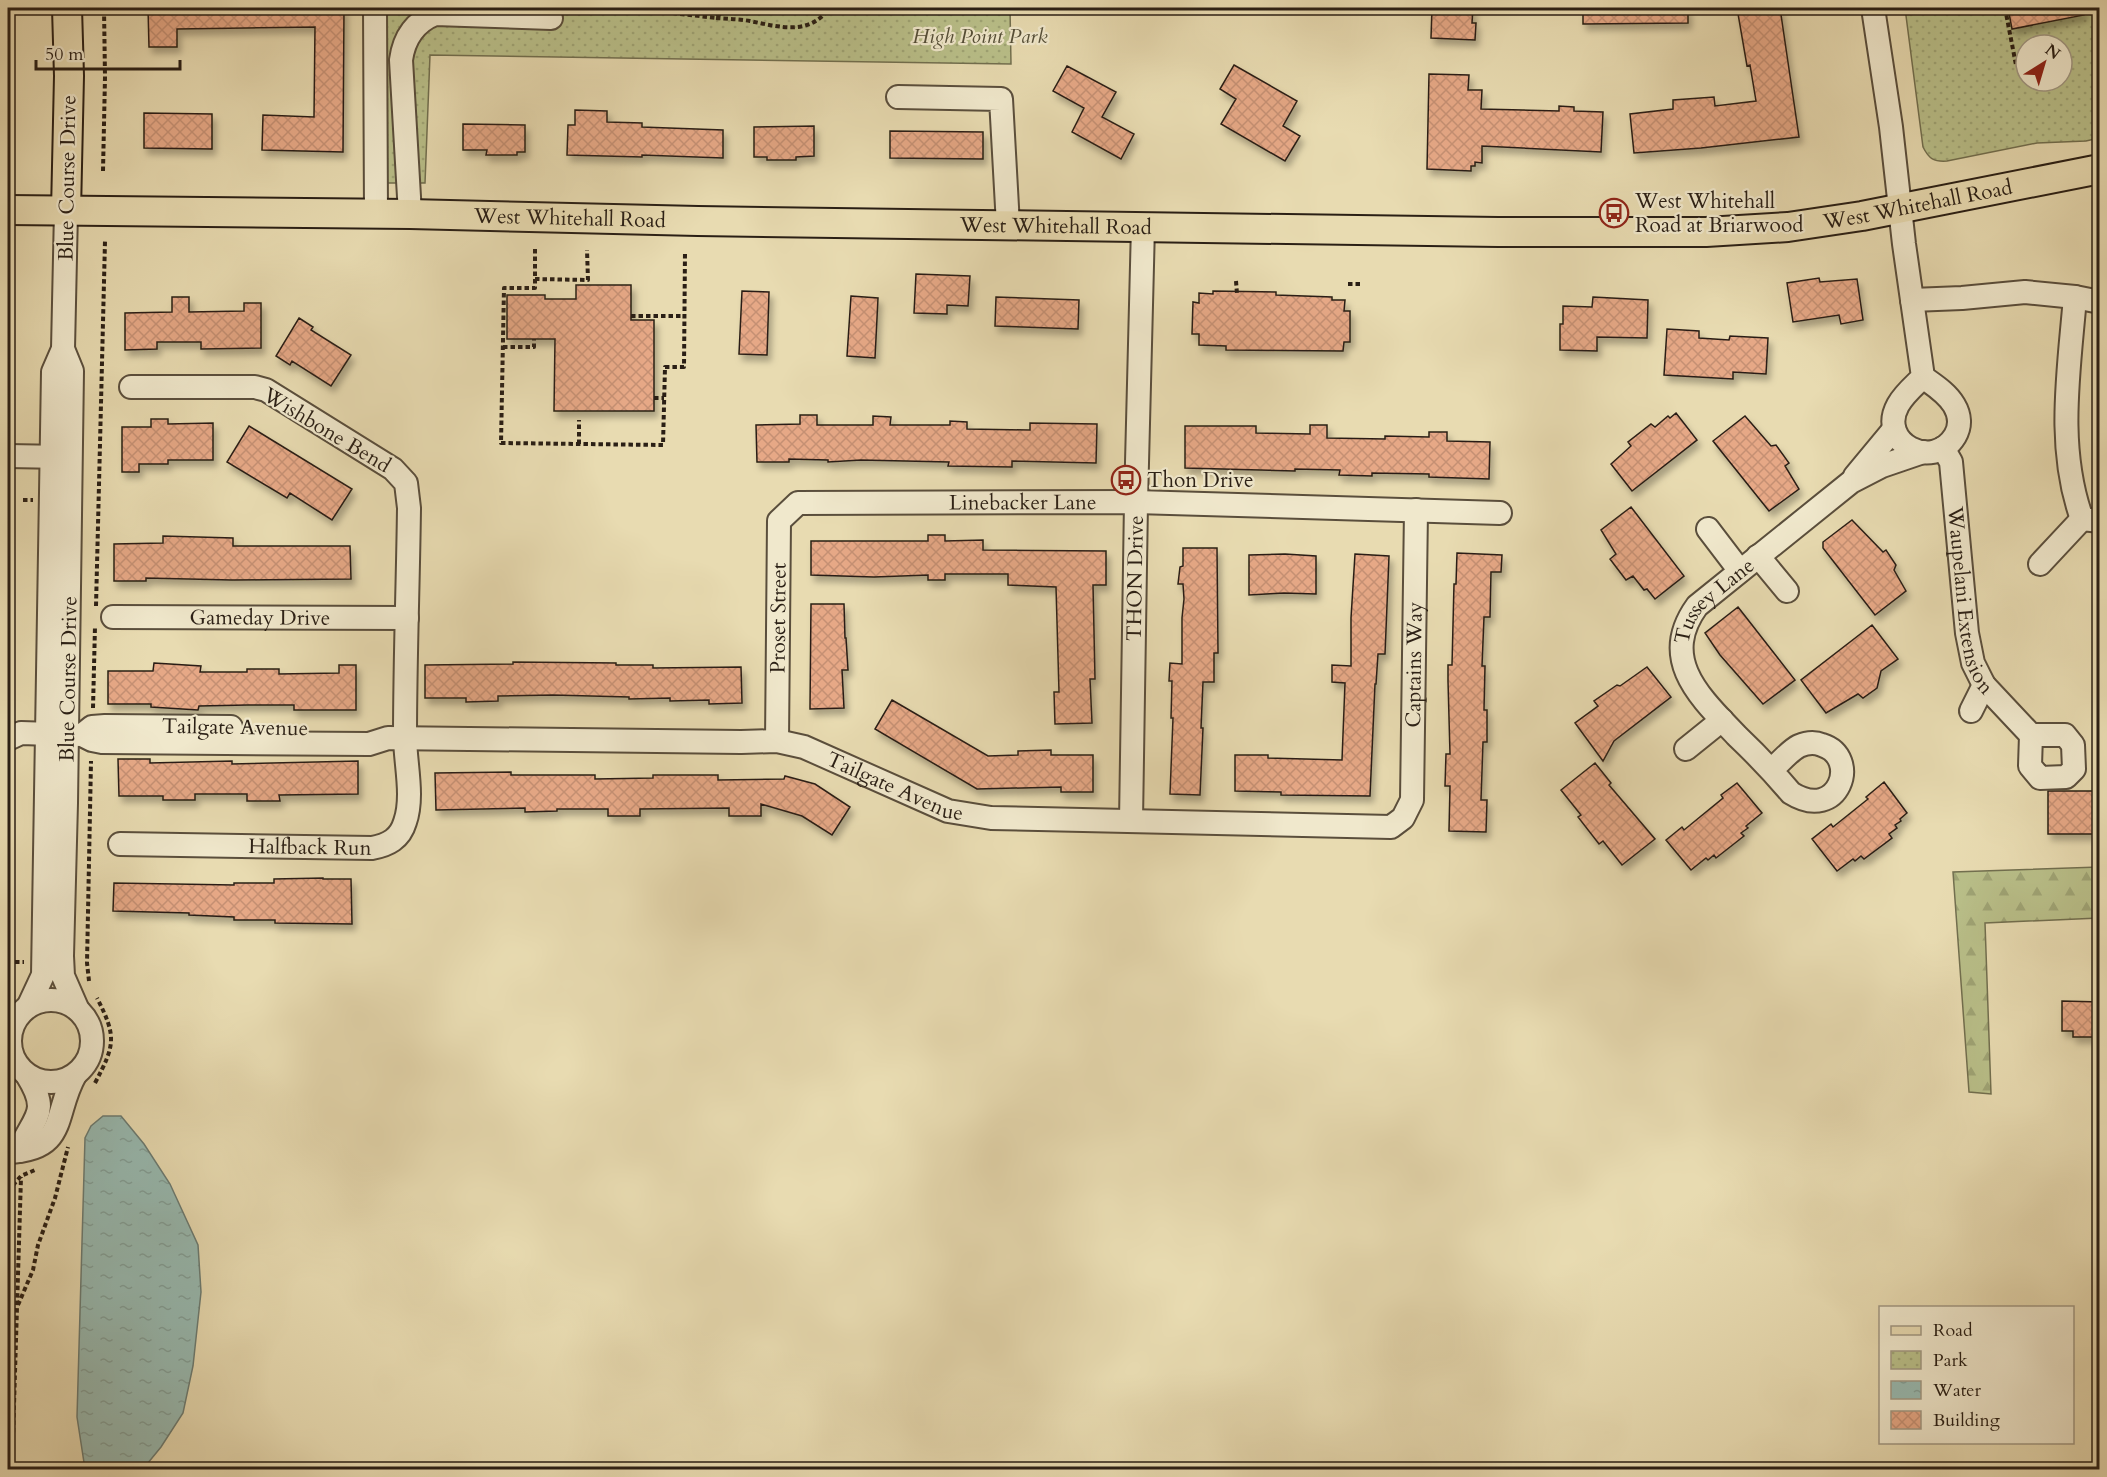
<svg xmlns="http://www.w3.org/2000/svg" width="2107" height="1477" viewBox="0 0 2107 1477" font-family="Cardo,serif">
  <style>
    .forest { fill: url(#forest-firs); stroke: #726f4f; stroke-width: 1.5 }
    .park { fill: url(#park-dots); stroke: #726f4f; stroke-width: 1.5; fill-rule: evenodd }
    .water { fill: url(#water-ripples); stroke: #6c7c73; stroke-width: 1.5 }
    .building { fill: url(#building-cross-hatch); stroke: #2a1f15; stroke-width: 1.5; filter: url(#shadow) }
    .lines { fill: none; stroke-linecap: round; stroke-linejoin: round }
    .minor-casing { stroke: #5a4e3c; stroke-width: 26 }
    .major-casing { stroke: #2a1f15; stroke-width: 32 }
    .path { stroke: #2a1f15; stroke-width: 4; stroke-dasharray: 4.5 3; stroke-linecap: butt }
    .minor { stroke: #f0e8cc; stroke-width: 22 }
    .major { stroke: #e8dbb1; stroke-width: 28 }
    .labels { text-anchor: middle; stroke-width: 4.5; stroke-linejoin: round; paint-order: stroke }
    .park-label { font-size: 21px; font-style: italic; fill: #554f38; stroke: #f0e8cc }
    .street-label { font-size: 21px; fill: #2a1f15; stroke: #f0e8cc }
    .poi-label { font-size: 21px; fill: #2a1f15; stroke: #f0e8cc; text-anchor: start }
  </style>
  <defs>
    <pattern id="forest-firs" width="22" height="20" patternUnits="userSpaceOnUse" patternTransform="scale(1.5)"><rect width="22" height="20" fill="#b9bf89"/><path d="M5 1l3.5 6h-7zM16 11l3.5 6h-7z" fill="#9fa475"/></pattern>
    <pattern id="park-dots" width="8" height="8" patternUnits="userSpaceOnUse" patternTransform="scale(1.5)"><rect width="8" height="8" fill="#b9bf89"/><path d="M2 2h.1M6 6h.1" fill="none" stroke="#9fa475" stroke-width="1.8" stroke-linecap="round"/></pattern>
    <pattern id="water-ripples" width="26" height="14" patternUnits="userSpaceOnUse" patternTransform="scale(1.5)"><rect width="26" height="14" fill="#98bab1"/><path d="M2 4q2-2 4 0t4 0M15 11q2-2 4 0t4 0" fill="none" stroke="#839f97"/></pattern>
    <pattern id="building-cross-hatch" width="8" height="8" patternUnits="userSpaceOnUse" patternTransform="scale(1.5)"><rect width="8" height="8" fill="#e6a886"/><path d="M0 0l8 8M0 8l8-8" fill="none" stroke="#c59073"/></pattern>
    <filter id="shadow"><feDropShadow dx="3.5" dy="6" stdDeviation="3" flood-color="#0004"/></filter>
  </defs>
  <rect width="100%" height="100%" fill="#e8dbb1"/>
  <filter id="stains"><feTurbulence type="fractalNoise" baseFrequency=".00333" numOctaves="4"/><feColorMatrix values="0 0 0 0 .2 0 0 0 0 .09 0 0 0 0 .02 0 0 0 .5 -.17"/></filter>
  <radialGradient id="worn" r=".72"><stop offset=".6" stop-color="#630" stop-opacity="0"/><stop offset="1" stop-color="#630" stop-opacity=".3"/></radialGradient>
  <path class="forest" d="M2099,867V918L1985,923L1991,1094L1969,1092L1953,872Z"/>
  <path class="park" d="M387,8H1010L1011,64L430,55L425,183H387Z
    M1905,8H2099V138L2086,141L2037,143L1947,161C1934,162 1929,159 1923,147ZM2026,45H2062V81H2026Z"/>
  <path class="water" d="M103,1116H121L144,1144L170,1184L198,1245L201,1292L193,1366L183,1413L161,1447L143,1469H85L77,1417L85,1138L91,1126Z"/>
  <path class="building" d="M148,8H344L343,152L262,150L263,115L314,117L315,27L177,29V47H149Z
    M1432,8H1473L1472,23H1476L1475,40L1431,38Z
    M1583,8H1688V23L1583,24Z
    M1737,8H1780L1799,137L1701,148L1634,153L1630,114L1673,109V100L1714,97L1715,106L1756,101L1750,65L1747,66Z
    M2008,8H2084V15L2012,29Z
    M1234,65L1297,101L1283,126L1300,136L1285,161L1221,124L1236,99L1220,89Z
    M1067,66L1116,92L1102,117L1134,134L1121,159L1072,132L1084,108L1053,91Z
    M1429,74L1469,75L1468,90H1482L1481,109L1559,111V106L1574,107V111L1603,112L1601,152L1482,146V163L1475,162V166H1471V171L1427,169Z
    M575,110L607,111V122L642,123V127L723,130V158L642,155V157L567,155L568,125H575Z
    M144,113L212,114V149L144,148Z
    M463,124L525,125V152H517V155H486L487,150H463Z
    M814,126V156L796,157V160H767V157H754V127Z
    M890,131L983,132V159L890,158Z
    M916,274L970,276L968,306L947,305V314L914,313Z
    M1819,278L1820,282L1857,279L1863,320L1841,324L1839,315L1793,322L1787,283Z
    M576,285H631V320H654V411H554L555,339H507V295H545V299H576Z
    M742,291L769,292L767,355L739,354Z
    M1213,291L1276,292V295L1332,297V300H1345L1344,311H1350V342H1344L1343,351L1226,350V346L1199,345V334H1192L1193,302L1199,303V293L1213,294Z
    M851,296L878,298L875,358L847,356Z
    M172,297H189V312L244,311V303H261V348L201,349V342H157V349L125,350V313L172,312Z
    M996,297L1079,300L1078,329L995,326Z
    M1593,297L1648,300L1647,338L1597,337V351L1560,350V324H1563V306L1592,307Z
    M299,318L313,327L311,330L351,355L331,386L292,361L290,365L276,356Z
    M1667,329L1699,331V338L1729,340L1730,336L1768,338L1766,374L1733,372V379L1664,375Z
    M1676,413L1697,440L1632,491L1611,464L1631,446L1628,442L1651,424L1655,427L1668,416L1670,418Z
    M800,415H817V425H873V416L891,417L890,425H950V421L967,422V429L1030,430V423L1097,424L1096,463L1012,461V467L948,466L949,462L861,460L828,462V460L789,459V462H757L756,425L800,424Z
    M1745,416L1771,446L1776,445L1789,463L1785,466L1799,489L1769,511L1713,441Z
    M151,419H168V424L213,423V460H168V464H139V472H122V427H151Z
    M1310,425H1327V438L1385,439V436L1429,437V432H1447V441L1490,442L1489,479L1429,477V474L1372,473V476L1339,475L1340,470L1295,469V471L1185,468V426H1256V433L1310,434Z
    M249,426L352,489L332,520L290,493L287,498L227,462Z
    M1631,507L1684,576L1655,599L1647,589L1644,590L1633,576L1626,580L1610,559L1616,554L1601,530Z
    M1852,520L1883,552L1886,550L1896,565L1894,570L1906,591L1875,615L1823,548V542Z
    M928,535H945V541L983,540V550L1106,551V585H1093L1095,679H1090L1092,723L1055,724L1054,692H1059L1056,587L1008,585V574H945V580H928V575L874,577L811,575V541H928Z
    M163,536L233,538V546H350L351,579L232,580L146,578V581H114V544L163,543Z
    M1183,548H1217L1218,653H1214V682H1203L1201,728H1203L1200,795L1170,794L1173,718H1171L1172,681H1169L1170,663L1182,664V618L1184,599L1183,584H1178L1180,567L1183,566Z
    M1457,553L1502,555L1501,572H1491L1490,617H1484L1482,666H1485L1484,710H1487V742H1483L1481,800H1487L1486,832L1449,831L1450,786H1445L1446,754H1450L1448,681V665H1452L1454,584H1456Z
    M1285,554L1316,556V594L1284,593L1249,595V555Z
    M1355,554L1389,556L1385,654H1378L1376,684H1375L1370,796L1281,795V792L1235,791V755H1268V758L1342,760L1345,683L1332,682V665L1351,666V618Z
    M811,604H844L845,638H846L848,670H842L844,708L810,709Z
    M1738,607L1795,680L1763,704L1720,655L1705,633Z
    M1872,625L1898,659L1881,671L1877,688L1863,698L1858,694L1826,713L1801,680Z
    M513,662L616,663V665H653V668L741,667L742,703L709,704V700L670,701V698L629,699V697L553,695L498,696V701L466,702V698H425V665L513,664Z
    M154,663L201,666L200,672H247V669H279V674L339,673V665H356V710H294V705H247L199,706L198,710L151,707V704H108V671H153Z
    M1647,667L1671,697L1614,741L1603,761L1575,723L1598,706L1594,701L1617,685L1620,686Z
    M892,700L988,756L1018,755V751L1051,750V755H1093V792H1061V787L977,789L875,729Z
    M118,759H150V763L232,761V764L358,761V794L279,795L280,801H247V794H195V800H163V796H119Z
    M1595,763L1611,783L1609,785L1655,839L1622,865L1603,841L1599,844L1578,817L1581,815L1561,790Z
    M511,772V775H595V779L653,778V775H718V780L784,779L785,776L815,784L850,807L832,835L802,816L761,804V816H729V808L640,809V816H608V809H557V811L525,812V808L436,810L435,773Z
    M1884,782L1907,813L1900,819L1901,821L1895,825L1897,828L1889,834L1892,838L1864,859L1861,856L1855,861L1853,859L1837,871L1812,839L1831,824L1833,827L1868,799L1866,797Z
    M1737,783L1762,813L1746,826L1748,828L1741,833L1744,836L1716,858L1714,855L1708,860L1706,858L1691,870L1666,840L1682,827L1684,830L1723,798L1721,795Z
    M2048,791H2100V834H2048Z
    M323,878V879H351L352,924L275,923V920H234V917L189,915V913L113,911L114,883L234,885V883H274V879Z
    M2062,1001L2100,1002V1037H2073V1031H2062Z"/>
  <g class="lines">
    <g class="minor-casing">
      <g id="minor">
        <path d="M375,8L376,214"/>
        <path d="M1873,8L1891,127L1904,244L1923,377C1934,385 1947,393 1954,405C1960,415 1961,426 1955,436C1933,472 1877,443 1898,405C1904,394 1915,385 1923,377"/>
        <path d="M898,97L1001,99L1008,225"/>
        <path d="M410,214L401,60C404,38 415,22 435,14L551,18"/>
        <path d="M2075,297C2069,371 2056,447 2082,519L2100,521"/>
        <path d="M1912,300L1962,298L2025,292L2075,297L2100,302"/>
        <path d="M63,349L72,371L66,803L62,956L63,976L77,1008"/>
        <path id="s1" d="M1943,448L1951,462L1967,633L1973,663L1984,685L2031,735L2030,766L2040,778L2066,777L2074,769L2073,745L2065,735H2031"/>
        <path d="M8,456L64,457"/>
        <path d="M1855,476L1894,429"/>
        <path d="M1708,529L1740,571"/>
        <path d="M1758,556L1787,591"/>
        <path d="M2040,564L2082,519"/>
        <path id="s2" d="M113,617L407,618"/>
        <path d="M1971,711L1984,685"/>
        <path d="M82,735L92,727L105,726L231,727"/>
        <path id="s3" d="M8,739L21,733L82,735L92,740L102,742L369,744L388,738L741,742L777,741L804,747L948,811L991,818L1391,827L1403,818L1412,800L1416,510"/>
        <path id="s4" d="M777,741L779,521L798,503L1136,502L1500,513"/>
        <path d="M1686,749L1722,720"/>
        <path id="s5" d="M1771,770C1780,763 1789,751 1799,746C1806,743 1815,742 1822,745C1861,757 1839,823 1791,793C1774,773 1756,754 1737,736C1701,698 1658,660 1697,606L1851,482L1882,466L1923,452"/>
        <path id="s6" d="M1131,821L1136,502L1143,226"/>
        <path id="s7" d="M120,844L372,848C388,845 400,839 405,822C414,796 405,763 405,736C405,660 408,584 409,508L406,483L393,469L266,390L255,387H131"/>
        <circle cx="51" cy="1041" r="41"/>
        <path d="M29,1005L43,975L53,372L63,349L66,211"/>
        <path d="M19,1151C34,1115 51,1114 27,1075"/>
        <path d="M8,1152C68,1150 53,1114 75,1075"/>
      </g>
    </g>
    <g class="major-casing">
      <g id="major">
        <path id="s8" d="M8,210L410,214L698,221L1498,232H1706L1788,227L1862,216L2100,169"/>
        <path d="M66,211L69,76L67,8"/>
      </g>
    </g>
    <path class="path" d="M628,8L716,18L726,8
      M2005,8L2016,65
      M716,18C727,19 739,19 750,21C779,27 810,36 829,8
      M103,171L105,77L104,8
      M535,249V288H504L501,443L663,445L665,367H684L685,252
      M535,279L588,280L587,250
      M1236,281L1237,294
      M1348,284H1363
      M631,316H685
      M503,347H534V339
      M654,398H664
      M579,444V420
      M23,500H33
      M96,606L105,241
      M93,708L95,626
      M15,962H24
      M89,981L87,963L91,761
      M95,1083C115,1045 117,1037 97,998
      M8,1191L21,1176L35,1170
      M18,1305L33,1270L38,1245L55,1198L68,1147
      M12,1470L21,1177"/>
    <use href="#minor" class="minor"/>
    <use href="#major" class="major"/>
  </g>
  <defs>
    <g id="bus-ring" transform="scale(1.5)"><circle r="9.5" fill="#f0e8cc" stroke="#8f2418" stroke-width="1.5"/><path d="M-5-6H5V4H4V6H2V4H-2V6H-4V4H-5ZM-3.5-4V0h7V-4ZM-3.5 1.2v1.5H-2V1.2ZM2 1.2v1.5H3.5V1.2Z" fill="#8f2418"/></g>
  </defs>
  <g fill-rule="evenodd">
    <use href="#bus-ring" x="1614" y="213"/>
    <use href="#bus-ring" x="1126" y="480"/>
  </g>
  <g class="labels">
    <g class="park-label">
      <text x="980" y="43">High Point Park</text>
    </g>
    <g class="street-label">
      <text transform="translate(67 178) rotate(-89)" y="7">Blue Course Drive</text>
      <text dy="7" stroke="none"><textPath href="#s8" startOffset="1912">West Whitehall Road</textPath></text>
      <text dy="7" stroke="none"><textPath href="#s8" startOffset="562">West Whitehall Road</textPath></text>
      <text dy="7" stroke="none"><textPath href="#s8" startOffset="1048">West Whitehall Road</textPath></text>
      <text transform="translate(327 430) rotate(31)" y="7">Wishbone Bend</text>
      <text dy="7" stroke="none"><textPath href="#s4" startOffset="471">Linebacker Lane</textPath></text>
      <text dy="7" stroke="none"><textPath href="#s6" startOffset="243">THON Drive</textPath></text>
      <text dy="7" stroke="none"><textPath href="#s1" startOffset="156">Waupelani Extension</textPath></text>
      <text dy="7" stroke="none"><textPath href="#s5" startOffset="411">Tussey Lane</textPath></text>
      <text dy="7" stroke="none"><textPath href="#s2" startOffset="147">Gameday Drive</textPath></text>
      <text dy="7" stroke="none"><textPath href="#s4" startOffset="123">Proset Street</textPath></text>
      <text dy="7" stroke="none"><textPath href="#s3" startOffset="1572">Captains Way</textPath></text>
      <text transform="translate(68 679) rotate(-89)" y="7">Blue Course Drive</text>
      <text transform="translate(235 727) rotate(1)" y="7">Tailgate Avenue</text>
      <text dy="7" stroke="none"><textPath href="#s3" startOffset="900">Tailgate Avenue</textPath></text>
      <text dy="7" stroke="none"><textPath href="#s7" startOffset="190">Halfback Run</textPath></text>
    </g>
    <g class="poi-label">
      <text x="1635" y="208">West Whitehall<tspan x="1635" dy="24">Road at Briarwood</tspan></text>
      <text x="1147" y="487">Thon Drive</text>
    </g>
  </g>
  <rect width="2107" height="1477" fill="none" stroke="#e8dbb1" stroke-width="30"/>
  <rect x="9" y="9" width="2089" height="1459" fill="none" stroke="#2a1f15" stroke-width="3"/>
  <rect x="15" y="15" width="2077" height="1447" fill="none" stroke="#2a1f15" stroke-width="1.5"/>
  <rect x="1879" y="1306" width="195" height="138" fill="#f0e8cc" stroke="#a19883" stroke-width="1.5"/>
  <rect x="1891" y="1326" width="30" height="9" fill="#e8dbb1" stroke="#a19883" stroke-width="1.5"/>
  <text x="1933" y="1336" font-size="18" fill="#2a1f15">Road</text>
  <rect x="1891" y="1351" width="30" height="18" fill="url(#park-dots)" stroke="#a19883" stroke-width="1.5"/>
  <text x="1933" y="1366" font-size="18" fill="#2a1f15">Park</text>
  <rect x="1891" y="1381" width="30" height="18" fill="url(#water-ripples)" stroke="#a19883" stroke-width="1.5"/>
  <text x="1933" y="1396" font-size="18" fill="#2a1f15">Water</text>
  <rect x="1891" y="1411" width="30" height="18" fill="url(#building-cross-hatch)" stroke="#a19883" stroke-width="1.5"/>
  <text x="1933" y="1426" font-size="18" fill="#2a1f15">Building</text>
  <g transform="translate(2044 63) rotate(37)"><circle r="28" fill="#f0e8cc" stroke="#a19883" stroke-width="1.5"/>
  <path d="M0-4.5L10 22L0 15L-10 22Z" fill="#8f2418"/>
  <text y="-9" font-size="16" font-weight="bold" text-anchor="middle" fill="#2a1f15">N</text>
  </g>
  <path d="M36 60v9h144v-9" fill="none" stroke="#2a1f15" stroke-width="3"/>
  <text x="45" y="60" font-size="18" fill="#2a1f15" stroke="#f0e8cc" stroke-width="4.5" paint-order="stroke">50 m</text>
  <rect width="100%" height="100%" filter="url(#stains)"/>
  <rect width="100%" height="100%" fill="url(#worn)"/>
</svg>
